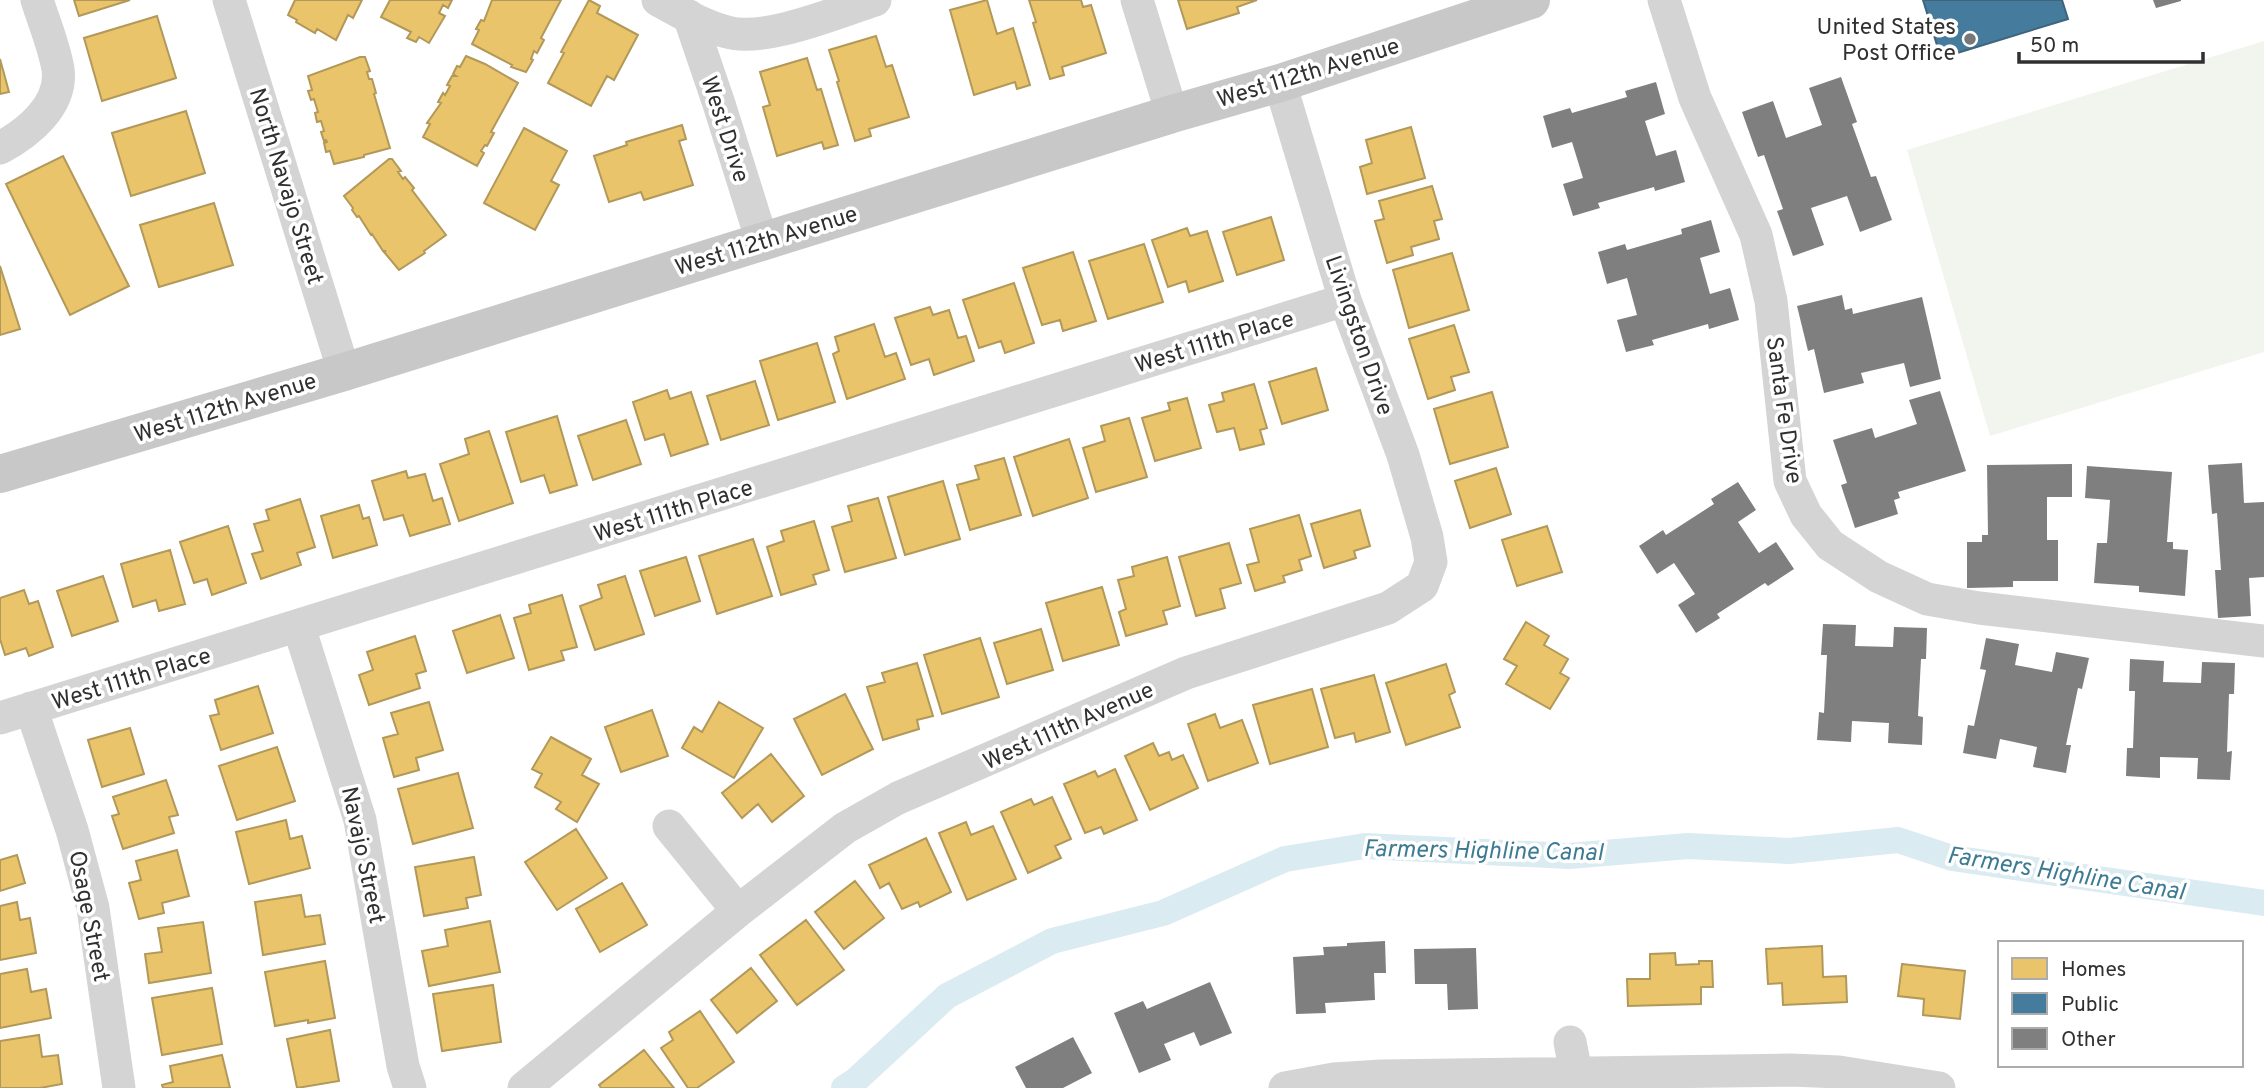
<svg xmlns="http://www.w3.org/2000/svg" width="2264" height="1088" viewBox="0 0 2264 1088" font-family="Overpass,sans-serif">
  <style>
    .green { fill: #f2f5ed }
    .homes { fill: #e9c46a; stroke: #b29859; stroke-width: 2 }
    .public { fill: #457b9d; stroke: #3f647c; stroke-width: 2 }
    .lines { fill: none; stroke-linecap: round; stroke-linejoin: round }
    .canal { stroke: #daebf2; stroke-width: 26 }
    .building { fill: #7f7f7f }
    .minor { stroke: #d4d4d4; stroke-width: 33 }
    .major { stroke: #c8c8c8; stroke-width: 38 }
    .poi-dot { fill: #787878; stroke: #fff; stroke-width: 2.5 }
    .labels { text-anchor: middle; stroke-width: 7; stroke-linejoin: round; paint-order: stroke }
    .poi-label { font-size: 23px; fill: #303030; stroke: #fff; text-anchor: end }
    .street-label { font-size: 23px; fill: #303030; stroke: #fff }
    .water-label { font-size: 24px; font-style: italic; fill: #3d7b93; stroke: #fff }
  </style>
  <rect width="100%" height="100%" fill="#fff"/>
  <path class="green" d="M2264,41V352L1990,436L1907,150Z"/>
  <path class="homes" d="M74,0H130L79,16Z
    M295,0H362L353,18L348,15L336,40L317,29L315,33L296,22L297,20L288,15Z
    M390,0H452L448,8L443,5L439,13L445,16L429,43L419,37L416,42L407,38L411,32L381,17Z
    M492,0H561L541,38L544,40L537,53L534,51L531,59L533,60L526,72L511,67L512,65L472,44L479,30L476,29L481,20L484,21Z
    M589,0L600,6L597,13L638,35L614,80L607,76L591,106L548,83L564,53L561,52Z
    M987,0L997,34L1013,28L1030,85L1017,89L1015,82L974,95L950,10Z
    M1029,0H1081L1083,7L1091,5L1106,53L1062,67L1064,75L1050,79L1033,23L1036,22Z
    M1178,0H1257L1237,7L1239,13L1187,29Z
    M157,16L176,78L102,101L84,38Z
    M876,36L886,67L892,65L909,117L869,129L871,136L855,141L837,82L839,81L829,50Z
    M466,56L485,64L518,83L491,132L494,133L487,146L485,145L481,151L484,153L477,166L423,137L430,124L427,123L441,103L438,102L443,93L445,95L450,86L447,85L452,76H456L453,74L457,66L460,67Z
    M360,57H365L370,71L367,72L369,79H372L376,93L374,94L390,148L364,155V157L334,164L330,151L326,152L324,143L327,142L326,140L324,141L321,132L324,131L321,121L317,122L315,113L318,112L314,99L311,100L308,91L312,90L308,76Z
    M807,58L817,90L821,89L838,145L824,149L822,142L777,156L763,107L770,105L760,72Z
    M0,59L9,92L0,94Z
    M186,111L205,173L131,196L112,133Z
    M682,125L686,139L679,141L693,185L644,200L641,192L609,202L594,156L627,145L626,142Z
    M1411,127L1425,178L1367,194L1360,167L1372,163L1366,140Z
    M524,128L567,151L551,181L559,185L535,230L484,203Z
    M63,156L129,286L70,315L6,184Z
    M389,159H392L401,171L398,172L403,179L405,177L414,188L412,190L446,235L424,251L425,253L399,270L384,252L386,251H383L372,234L371,235L359,216L357,217L352,210L353,208L344,196Z
    M1432,186L1442,219L1434,221L1439,239L1411,247L1413,255L1387,263L1375,221L1384,219L1379,201Z
    M214,203L233,265L159,287L140,225Z
    M1271,217L1284,260L1237,275L1223,232Z
    M1187,228L1190,236L1207,231L1223,281L1189,292L1186,281L1168,287L1152,240Z
    M1144,244L1163,302L1108,319L1089,261Z
    M1073,252L1096,321L1063,331L1060,320L1042,325L1023,268Z
    M1452,253L1469,310L1409,328L1393,270Z
    M0,266L20,329L0,335Z
    M1014,283L1034,343L1005,353L1001,341L979,348L963,300Z
    M930,307L933,315L949,310L958,338L966,336L974,361L934,375L929,359L911,365L895,318Z
    M874,324L885,357L896,353L905,379L847,399L833,354L839,351L835,337Z
    M1454,325L1469,372L1451,377L1455,390L1428,399L1409,339Z
    M817,343L835,402L778,420L760,361Z
    M1316,368L1328,410L1282,424L1269,382Z
    M755,381L769,425L721,440L707,396Z
    M1254,384L1267,428L1260,430L1264,444L1240,450L1234,428L1217,432L1209,405L1224,401L1222,393Z
    M667,390L670,399L691,392L708,444L671,456L664,434L645,440L633,402Z
    M1492,392L1508,447L1450,464L1434,409Z
    M1187,398L1201,448L1155,461L1142,418L1170,410L1168,403Z
    M557,416L577,485L550,493L544,475L521,482L506,432Z
    M1129,418L1147,477L1096,492L1083,448L1105,441L1101,426Z
    M626,420L641,464L593,480L578,436Z
    M489,431L513,503L459,521L440,464L469,454L465,439Z
    M1069,439L1088,498L1033,516L1014,457Z
    M1004,458L1021,515L970,530L957,485L979,479L975,466Z
    M1496,468L1511,514L1470,528L1455,481Z
    M406,471L408,478L425,474L433,501L442,498L450,524L410,536L403,515L384,520L372,481Z
    M943,481L960,539L905,555L888,497Z
    M878,498L896,558L845,572L832,527L852,521L848,506Z
    M300,499L315,547L297,553L301,565L261,579L252,554L263,551L254,524L269,520L266,510Z
    M359,505L363,519L369,517L377,545L333,558L321,516Z
    M1360,510L1370,546L1354,551L1356,558L1324,568L1311,524Z
    M1299,515L1311,556L1299,560L1302,570L1283,576L1285,582L1255,591L1247,565L1259,562L1250,529Z
    M814,521L829,570L813,575L816,584L781,595L767,547L784,541L781,531Z
    M228,526L246,583L212,595L207,579L194,583L180,542Z
    M1547,526L1562,572L1517,586L1502,540Z
    M753,539L772,596L717,614L699,556Z
    M1229,543L1241,583L1220,589L1225,608L1196,616L1179,557Z
    M170,550L185,604L159,611L156,600L133,607L121,564Z
    M686,557L700,601L655,616L640,571Z
    M1167,557L1180,606L1163,611L1167,624L1126,636L1119,612L1126,609L1118,580L1134,576L1132,567Z
    M103,576L118,621L72,636L57,591Z
    M625,576L644,634L595,650L580,606L602,598L598,585Z
    M1102,587L1119,645L1063,661L1046,603Z
    M24,590L29,604L38,601L53,647L29,656L26,648L5,655L0,639V598Z
    M562,595L577,647L561,651L564,660L529,670L514,618L531,613L529,605Z
    M500,615L514,658L467,673L453,631Z
    M1526,622L1549,636L1544,645L1568,659L1560,673L1569,678L1550,709L1506,684L1517,666L1504,659Z
    M1041,629L1053,670L1007,684L994,643Z
    M415,636L426,671L416,674L420,688L369,705L359,675L373,670L367,652Z
    M980,638L999,697L942,714L924,655Z
    M917,663L933,716L917,720L919,729L883,740L867,687L885,682L882,673Z
    M1446,664L1455,692L1449,695L1460,727L1406,745L1386,683Z
    M1374,675L1390,732L1356,742L1354,733L1335,738L1321,689Z
    M258,686L273,733L221,750L210,716L219,714L215,700Z
    M1312,689L1328,747L1270,764L1253,705Z
    M845,694L873,749L822,775L794,719Z
    M429,702L443,750L416,758L419,770L394,777L383,738L398,734L391,713Z
    M719,702L763,728L734,778L682,748L694,727L702,732Z
    M652,710L668,756L621,772L605,727Z
    M1215,714L1220,728L1242,720L1258,763L1208,781L1188,724Z
    M130,728L144,774L102,787L88,740Z
    M551,737L591,759L582,775L599,784L577,822L556,809L561,802L535,787L542,774L532,769Z
    M1153,743L1159,756L1169,752L1172,760L1183,755L1198,788L1150,810L1125,756Z
    M277,747L295,801L237,820L219,766Z
    M771,754L804,796L772,822L758,804L742,818L722,793Z
    M1115,769L1137,820L1104,834L1101,827L1085,833L1064,784L1095,771L1098,777Z
    M458,773L473,828L413,844L398,789Z
    M166,780L178,815L169,817L174,833L123,849L112,816L119,814L113,797Z
    M1052,797L1071,839L1055,846L1061,858L1028,873L1001,812L1031,799L1034,805Z
    M286,820L290,839L302,836L310,868L249,884L236,832Z
    M966,822L971,835L993,826L1016,879L967,900L939,833Z
    M576,829L607,878L557,910L525,862Z
    M926,838L951,892L920,907L918,902L902,909L889,883L880,888L869,865Z
    M177,850L189,896L162,903L164,913L139,919L129,883L141,880L136,861Z
    M17,855L25,883L0,891V860Z
    M474,857L481,895L466,898L468,908L424,916L415,867Z
    M855,881L884,918L844,949L815,912Z
    M622,883L647,925L600,952L576,909Z
    M301,895L305,917L320,915L325,944L263,955L255,902Z
    M17,902L20,920L30,918L36,953L0,960V906Z
    M806,920L844,970L797,1005L760,955Z
    M490,921L500,972L429,986L422,951L448,946L445,930Z
    M203,922L211,973L149,983L145,954L162,952L158,928Z
    M1822,946L1823,977L1846,976L1847,1002L1783,1005L1782,983L1768,984L1766,949Z
    M1675,953L1676,965L1699,964V961H1712L1713,987H1701V1004L1628,1006L1627,979H1650V954Z
    M325,961L335,1018L308,1023V1020L275,1026L265,972Z
    M1902,964L1965,971L1960,1019L1923,1015L1924,999L1898,996Z
    M751,968L777,1001L737,1033L711,1000Z
    M27,969L31,992L46,989L51,1018L0,1028V974Z
    M493,985L501,1042L442,1051L433,994Z
    M212,988L222,1044L162,1055L152,998Z
    M700,1011L734,1062L697,1088H688L661,1048L673,1040L669,1032Z
    M330,1030L339,1081L297,1088L287,1039Z
    M39,1035L42,1057L58,1055L62,1084L40,1088H0V1041Z
    M644,1050L674,1088H601L599,1085Z
    M222,1055L230,1088H163L162,1085L173,1082L170,1066Z"/>
  <path class="public" d="M1923,0H2062L2068,19L1941,58Z"/>
  <g class="lines">
    <path class="canal" d="M844,1088L855,1081L947,996L1052,941L1163,913L1285,859L1365,846L1569,856L1688,846L1789,851L1898,840L1952,858L2264,903"/>
  </g>
  <path class="building" d="M2153,0H2181V1L2156,8Z
    M1841,77L1857,122L1852,124L1871,177L1876,176L1892,220L1860,232L1847,196L1811,208L1824,245L1793,256L1777,211L1783,209L1764,155L1758,157L1742,112L1773,101L1786,138L1822,125L1809,88Z
    M1656,82L1665,114L1645,121L1656,156L1676,150L1685,182L1655,191L1654,187L1598,203L1600,208L1573,216L1563,184L1583,178L1572,142L1552,148L1543,116L1570,108L1572,113L1627,97L1625,91Z
    M1711,220L1720,252L1700,258L1710,294L1730,288L1739,320L1709,329L1708,324L1652,340L1654,345L1626,352L1617,320L1637,315L1627,278L1607,284L1598,252L1625,244L1627,250L1682,234L1681,229Z
    M1842,295L1845,310L1852,308L1853,314L1922,297L1941,379L1910,387L1904,363L1861,373L1864,383L1824,393L1814,349L1808,351L1797,306Z
    M1940,391L1966,471L1898,492L1900,498L1894,500L1898,514L1855,528L1841,485L1847,483L1833,440L1872,428L1875,438L1917,424L1909,400Z
    M2242,463L2244,503L2264,502V577L2249,578L2251,616L2218,618L2215,570H2221L2217,513L2212,514L2208,465Z
    M2072,464V497H2047V540H2058V581H2013V587L1967,588V542H1982V535H1988L1987,465Z
    M2087,466L2172,472L2167,542H2173V549L2188,550L2185,596L2139,592V586L2094,583L2097,543H2107L2110,500L2085,498Z
    M1738,482L1756,510L1738,522L1759,553L1776,542L1794,569L1768,586L1765,583L1717,614L1720,618L1696,633L1678,605L1695,594L1674,563L1657,574L1639,546L1663,530L1666,535L1714,504L1711,499Z
    M1823,624L1856,625L1855,646L1893,647L1894,627L1927,628L1926,659H1921L1918,716L1923,717L1922,745L1888,743L1889,723L1852,721L1851,742L1817,740L1819,712L1824,713L1827,655H1821Z
    M1986,638L2019,644L2015,665L2052,672L2056,652L2089,658L2082,689L2078,688L2066,745H2071L2066,773L2033,767L2037,747L2000,739L1996,759L1963,753L1968,725L1974,726L1986,670L1980,669Z
    M2130,659L2164,661L2163,682L2201,683L2202,662L2235,663L2234,694H2229L2227,752L2232,751L2230,780L2197,779L2198,758L2160,757V778L2126,776L2127,748H2133L2135,691H2129Z
    M1385,941L1386,973H1374L1375,1000L1325,1003L1326,1013L1296,1014L1293,957L1324,955L1323,947L1347,946V943Z
    M1476,948L1478,1009L1448,1010L1447,984H1415L1414,949Z
    M1210,982L1232,1033L1200,1046L1194,1032L1164,1044L1171,1060L1139,1073L1114,1013L1143,1001L1147,1009Z
    M1073,1037L1092,1073L1063,1088H1026L1015,1067Z"/>
  <g class="lines">
    <path class="minor" d="M229,0L344,372
      M658,0C680,12 703,26 727,32C764,43 837,12 875,0
      M1137,0L1172,114
      M1664,0L1695,98L1756,235L1771,301L1790,481L1806,515L1830,545L1879,577L1927,599L1979,608L2264,641
      M689,16L719,104L762,241
      M0,148C28,133 63,105 58,69C54,46 44,22 37,0
      M299,627L360,820L403,1066L410,1088
      M31,708L72,830L93,908L119,1088
      M0,718L1345,300
      M669,826L738,911
      M1570,1042L1576,1073V1088
      M524,1088L738,911L845,828L898,798L1186,673L1388,608L1422,586L1431,562L1427,537L1403,455L1345,300L1280,83
      M1285,1088L1334,1079L1381,1076L1791,1070L1839,1072L1939,1088"/>
    <path class="major" d="M0,474L344,372L1172,114L1280,83L1531,0"/>
  </g>
  <circle class="poi-dot" cx="1970" cy="39" r="7"/>
  <g class="labels">
    <g class="poi-label">
      <text x="1956" y="34">United States<tspan x="1956" dy="26">Post Office</tspan></text>
    </g>
    <g class="street-label">
      <text transform="translate(1308 72) rotate(-17)" y="8">West 112th Avenue</text>
      <text transform="translate(726 129) rotate(72)" y="8">West Drive</text>
      <text transform="translate(287 186) rotate(73)" y="8">North Navajo Street</text>
      <text transform="translate(766 240) rotate(-17)" y="8">West 112th Avenue</text>
      <text transform="translate(1360 335) rotate(71)" y="8">Livingston Drive</text>
      <text transform="translate(1214 341) rotate(-17)" y="8">West 111th Place</text>
      <text transform="translate(225 407) rotate(-17)" y="8">West 112th Avenue</text>
      <text transform="translate(1785 410) rotate(82)" y="8">Santa Fe Drive</text>
      <text transform="translate(673 510) rotate(-17)" y="8">West 111th Place</text>
      <text transform="translate(131 678) rotate(-17)" y="8">West 111th Place</text>
      <text transform="translate(1068 725) rotate(-24)" y="8">West 111th Avenue</text>
      <text transform="translate(364 855) rotate(78)" y="8">Navajo Street</text>
      <text transform="translate(90 916) rotate(79)" y="8">Osage Street</text>
    </g>
    <g class="water-label">
      <text transform="translate(1483 850) rotate(1)" y="8">Farmers Highline Canal</text>
      <text transform="translate(2066 873) rotate(9)" y="8">Farmers Highline Canal</text>
    </g>
  </g>
  <rect x="1998" y="941" width="245" height="126" fill="#ffffff" stroke="#acacac" stroke-width="2"/>
  <rect x="2012" y="958" width="35" height="21" fill="#e9c46a" stroke="#acacac" stroke-width="2"/>
  <text x="2061" y="976" font-size="21" fill="#303030">Homes</text>
  <rect x="2012" y="993" width="35" height="21" fill="#457b9d" stroke="#acacac" stroke-width="2"/>
  <text x="2061" y="1011" font-size="21" fill="#303030">Public</text>
  <rect x="2012" y="1028" width="35" height="21" fill="#7f7f7f" stroke="#acacac" stroke-width="2"/>
  <text x="2061" y="1046" font-size="21" fill="#303030">Other</text>
  <path d="M2019 52v10h184v-10" fill="none" stroke="#303030" stroke-width="3.5"/>
  <text x="2030" y="52" font-size="21" fill="#303030" stroke="#ffffff" stroke-width="5" paint-order="stroke">50 m</text>
</svg>
